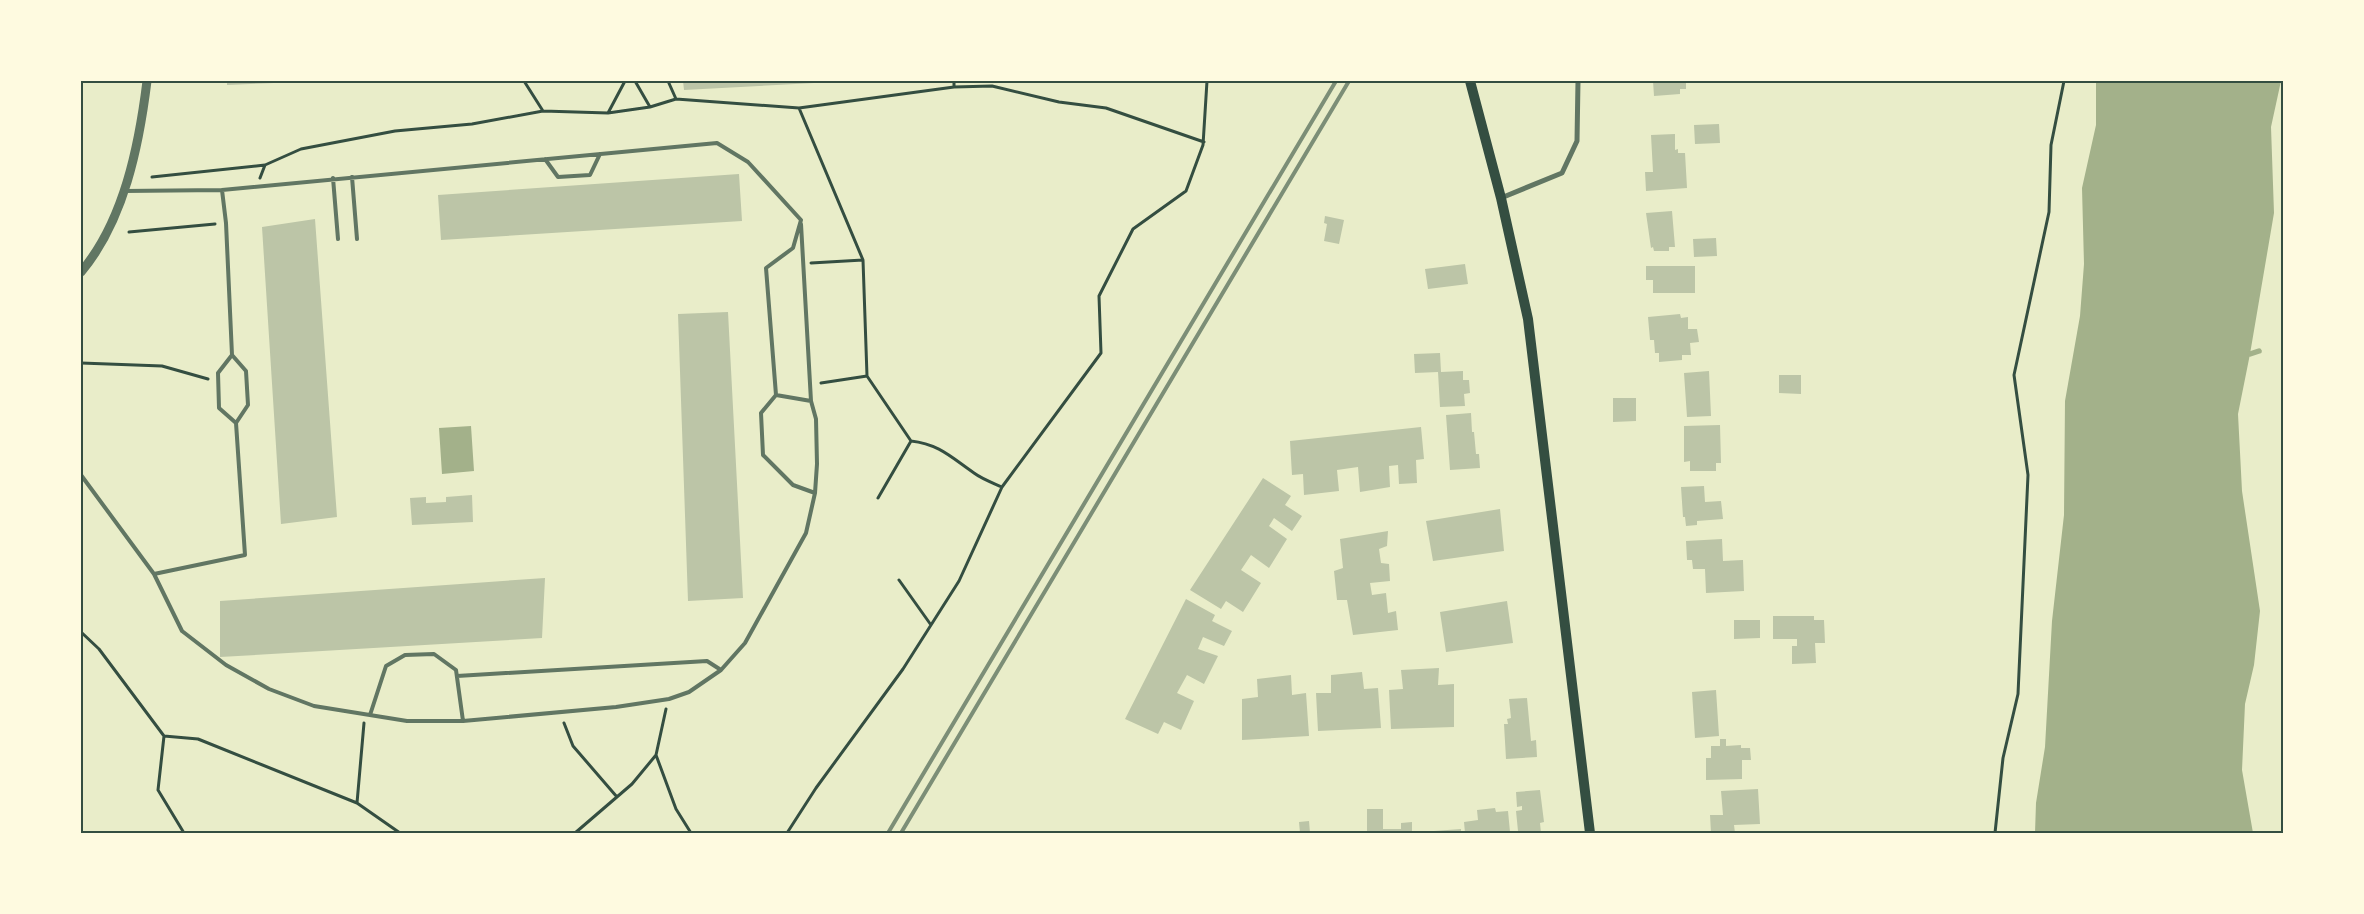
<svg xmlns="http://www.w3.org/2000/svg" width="2364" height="914" viewBox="0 0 2364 914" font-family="'Open Sans',sans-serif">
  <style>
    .water { fill: #a3b18a }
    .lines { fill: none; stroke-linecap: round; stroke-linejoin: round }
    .stream { stroke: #a3b18a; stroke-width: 5.5 }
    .building { fill: #bcc5a7 }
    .path { stroke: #344e41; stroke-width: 3 }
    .service { stroke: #617663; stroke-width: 4 }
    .minor { stroke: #617663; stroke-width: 5 }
    .tertiary { stroke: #617663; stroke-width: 9 }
    .secondary { stroke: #344e41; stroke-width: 10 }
    .rail { stroke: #7c8e77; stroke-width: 4 }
    .neatline { fill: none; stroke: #344e41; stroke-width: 2 }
  </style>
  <rect width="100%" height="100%" fill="#e9edc9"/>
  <path class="water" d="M2096,81H2281L2271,127L2274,213L2250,354L2238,414L2242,491L2260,611L2254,665L2245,704L2242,770L2253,833H2035L2036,803L2045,747L2052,621L2064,515L2065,401L2080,316L2084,264L2082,188L2096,125Z
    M471,426L474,471L442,474L439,428Z"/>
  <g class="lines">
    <path class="stream" d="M2250,354L2259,351"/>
  </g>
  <path class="building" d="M227,81H274V83L227,85Z
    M683,81H814V83L684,90Z
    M1653,81H1686V89H1680V94L1654,96Z
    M1719,124L1720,143L1695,144L1694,125Z
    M1675,134V150L1678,149V153H1685L1687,188L1646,191L1645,172H1653L1651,135Z
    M739,174L742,221L441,240L438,195Z
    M1672,211L1675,247H1669V251H1654L1653,247L1651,248L1646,213Z
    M1325,216L1344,220L1339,244L1324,241L1327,224L1324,223Z
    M315,219L337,517L281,524L262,227Z
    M1716,238L1717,256L1694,257L1693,239Z
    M1465,264L1468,284L1428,289L1425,269Z
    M1646,266H1695V293H1653V280H1646Z
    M728,312L743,598L688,601L678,314Z
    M1680,314L1681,318L1688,317V329H1697L1699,342L1690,343L1691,355H1682V360L1659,362V353H1655L1654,340H1650L1648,317Z
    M1440,353L1441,372L1463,371V380H1469L1470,393L1464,394L1465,406L1440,407L1438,372L1415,373L1414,354Z
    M1709,371L1711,416L1687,417L1684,373Z
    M1779,375H1801V394L1779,393Z
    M1613,398H1636V421L1613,422Z
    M1471,413L1472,432H1474L1476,454H1479L1480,468L1450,470L1446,415Z
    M1720,425L1721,463H1716V471H1690V461L1684,462V426Z
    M1421,427L1424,459L1416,460L1417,483L1399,484L1398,465L1389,466L1390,487L1360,492L1358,467L1337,470L1339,491L1304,495L1303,474L1292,475L1290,441Z
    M1263,478L1291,496L1285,505L1302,516L1292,531L1274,518L1269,526L1287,539L1269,568L1251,555L1241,570L1261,583L1243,612L1226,601L1221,609L1190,590Z
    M1704,486L1705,502L1721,501L1723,519L1697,521V525L1686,526L1685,517H1683L1681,487Z
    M472,495L473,522L412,525L410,498L426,497V503L446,502V497Z
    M1500,509L1504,551L1433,561L1426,521Z
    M1388,531L1387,546L1379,549L1381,563L1389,564L1390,581L1370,583L1372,595L1386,593L1388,613L1396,611L1398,630L1353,635L1347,600H1337L1334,571L1343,568L1340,539Z
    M1722,539L1723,561L1743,560L1744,591L1706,593L1705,569H1693L1692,560H1687L1686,541Z
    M545,578L542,638L220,657V601Z
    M1186,599L1215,615L1212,621L1232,631L1224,646L1203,637L1198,649L1218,656L1204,684L1187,675L1177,693L1194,701L1181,730L1164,722L1158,734L1125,719Z
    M1507,601L1513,643L1446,652L1440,612Z
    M1773,616H1814V620H1824L1825,643H1815L1816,663L1792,664V646H1797V639H1773Z
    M1734,620H1760V638L1734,639Z
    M1439,668L1438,685L1454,684V727L1391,729L1389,690L1403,689L1401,670Z
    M1362,672L1364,689L1378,688L1381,728L1318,731L1316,693H1331V675Z
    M1291,675L1292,695L1306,693L1309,736L1242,740V699L1258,697L1257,679Z
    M1716,690L1719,736L1695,738L1692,692Z
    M1527,698L1531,741L1536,740L1537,757L1506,759L1504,724H1508L1507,719L1511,718L1509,699Z
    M1720,739H1726V746L1741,745V748H1750L1751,760H1742V779L1706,780V758H1711V746H1720Z
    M1758,789L1760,824L1734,825L1735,833H1711L1710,815H1723L1721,791Z
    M1540,790L1544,822L1540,823L1541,833H1512L1518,831L1516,811L1522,810V806L1517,807L1516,792Z
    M1495,808L1496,812L1508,811L1510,832L1465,833L1464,822L1478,820L1477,810Z
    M1367,809H1383V829H1401V823L1412,822V833H1367Z
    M1309,821L1310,833H1300L1299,822Z
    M1461,829V833H1434V831Z"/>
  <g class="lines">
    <path class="path" d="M524,81L543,111
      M635,81L650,107
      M954,81V87
      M676,99L799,108L954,87L992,86L1059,102L1106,108L1204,142
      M799,108L863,260L867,376
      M608,113L625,81
      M152,177L265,165
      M260,178L265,165L301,149L395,131L472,124L543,111L608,113L650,107L676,99L668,81
      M129,232L215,224
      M811,263L863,260
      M81,363L162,366L208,379
      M821,383L867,376L911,441C939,444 952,458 974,473C982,479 993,483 1002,487L1101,353L1099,296L1133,229L1186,191L1203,145L1207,81
      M878,498L911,441
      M899,580L931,625
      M81,632L99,649L164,736L158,790L184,833
      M564,723L573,746L617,797
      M164,736L198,739L357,803L400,833
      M656,755L676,809L691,833
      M357,803L364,723
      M575,833L632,784L656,755L666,709
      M787,833L816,788L903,669L959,581L1002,487
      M1995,833L2003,758L2018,694L2028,475L2014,375L2049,212L2051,145L2064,81"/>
    <path class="service" d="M545,159L558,177L590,175L600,154
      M352,177L357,239
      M333,178L338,239
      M124,191L222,190L717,143L748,162L801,220L793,248L766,268L776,395
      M801,224L811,401
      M232,355L218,373L219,408L236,423
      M81,475L154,574L182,631L226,665L269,689L314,706L407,721H463L616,707L669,699L689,692L721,670L745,643L806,533L815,493L817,464L816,419L811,401L776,395L761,413L763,455L793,485L815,493
      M154,574L245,555L236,423L248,405L246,371L232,355L226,223L222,190
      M457,676L707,661L721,670
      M370,715L386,666L405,655L434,654L456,670L463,721"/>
    <path class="minor" d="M1501,198L1562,173L1577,141L1578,81"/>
    <path class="tertiary" d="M81,272C124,221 139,146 147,81"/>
    <path class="secondary" d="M1470,81L1501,198L1528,319L1590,833"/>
    <path class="rail" d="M888,833L1336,81
      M901,833L1349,81"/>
  </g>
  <rect width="2364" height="914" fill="none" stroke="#fefae0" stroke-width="165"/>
  <rect x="82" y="82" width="2200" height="750" class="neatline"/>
</svg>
